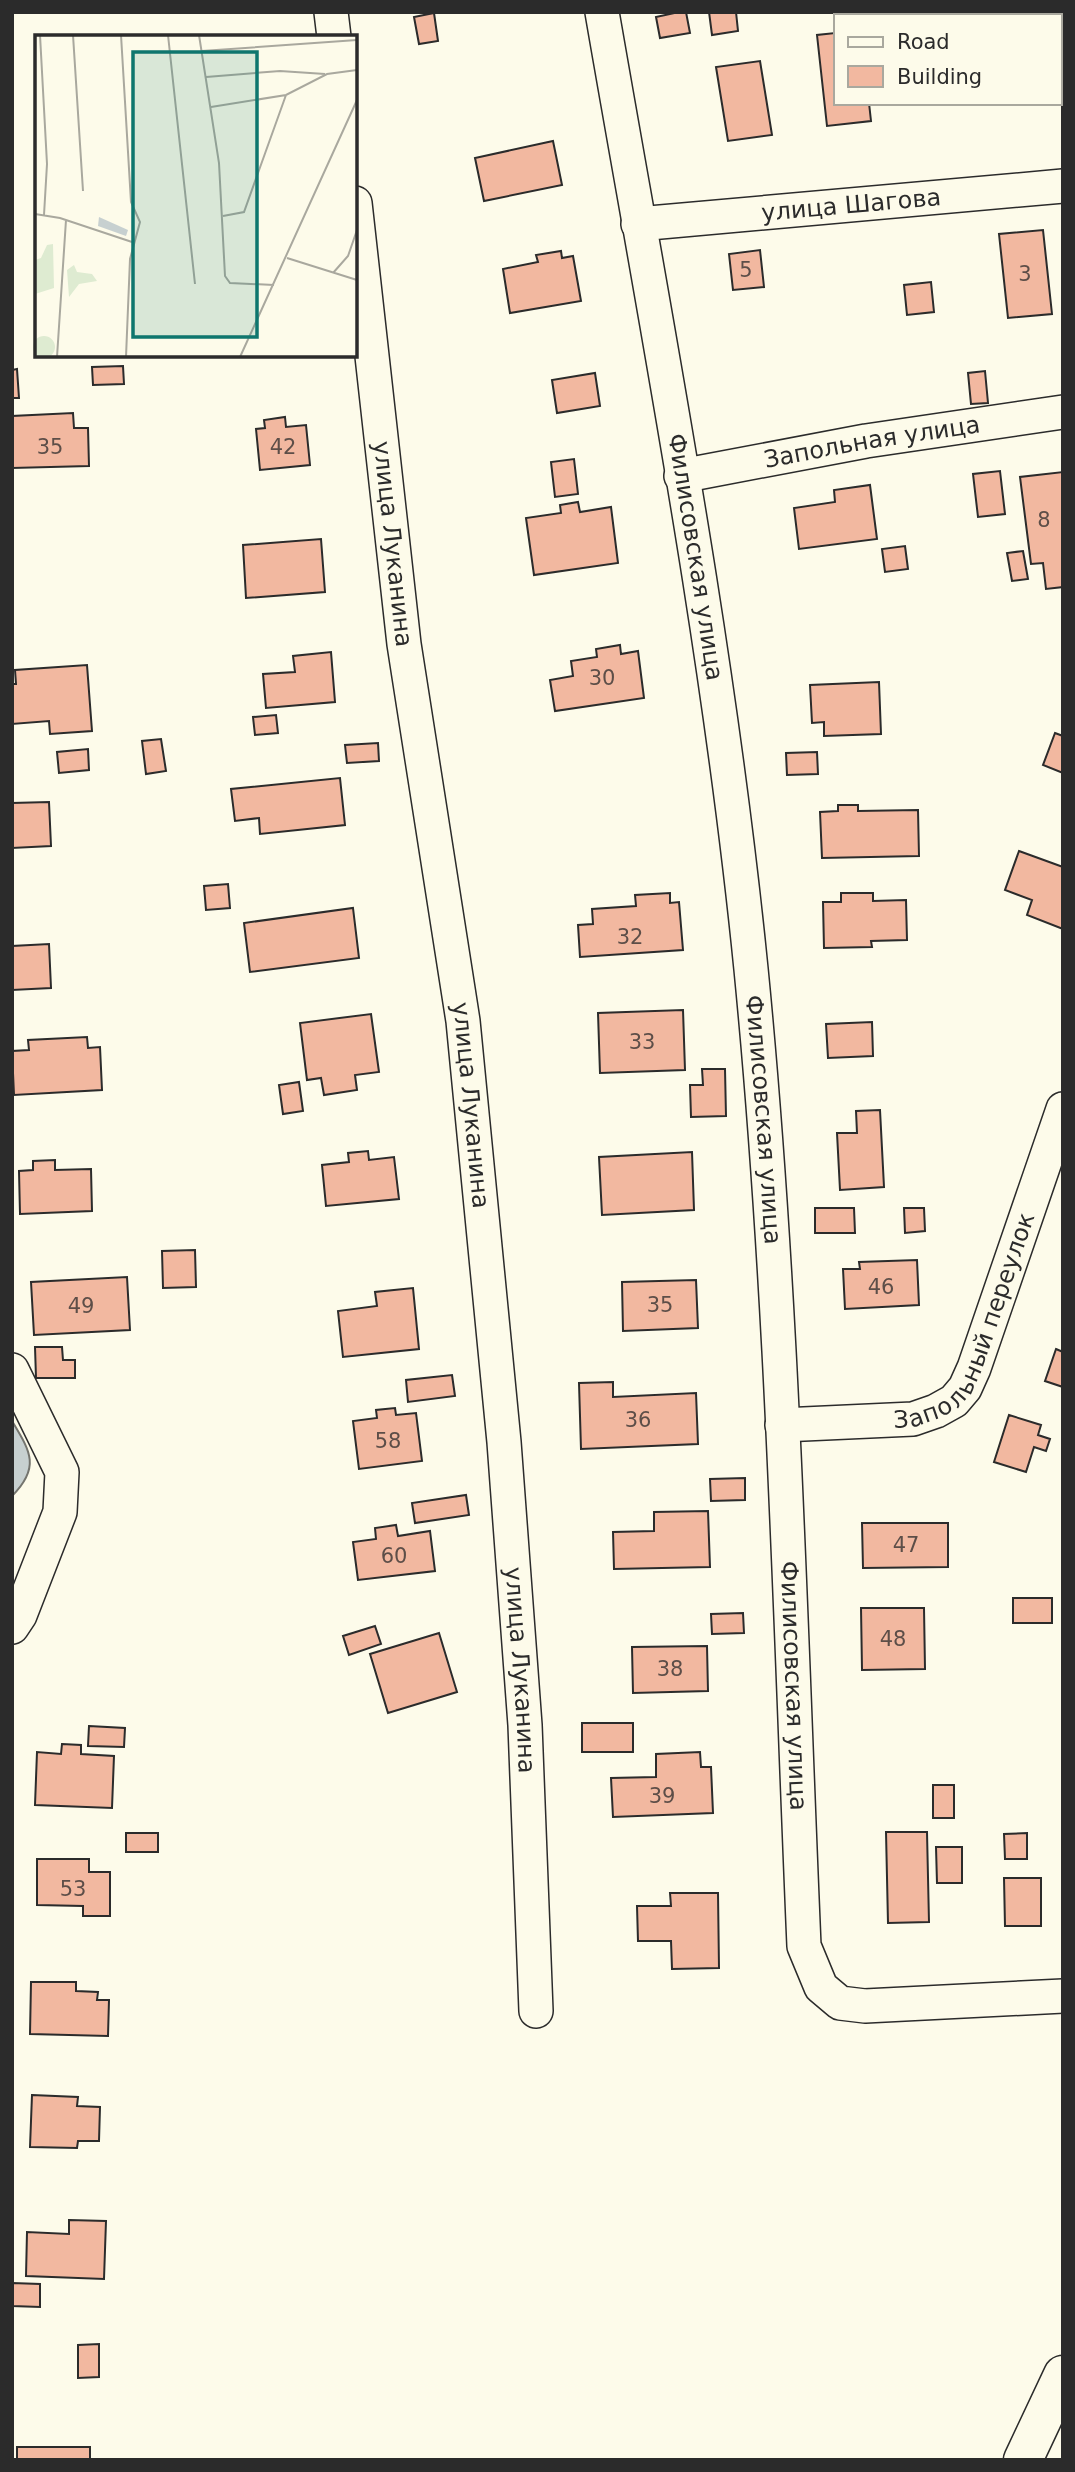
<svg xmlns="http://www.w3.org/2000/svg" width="1075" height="2472" viewBox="0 0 1075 2472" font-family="'DejaVu Sans',sans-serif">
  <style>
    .water { fill: #c7d0d0; stroke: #74746e; stroke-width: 2 }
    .building { fill: #f2b8a0; stroke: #2b2b2b; stroke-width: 2 }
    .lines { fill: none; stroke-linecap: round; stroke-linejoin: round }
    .minor-casing { stroke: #2b2b2b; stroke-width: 36 }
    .tertiary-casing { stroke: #2b2b2b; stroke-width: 41 }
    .minor { stroke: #fdfbea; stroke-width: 33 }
    .tertiary { stroke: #fdfbea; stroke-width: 38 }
    .labels { text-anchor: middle; stroke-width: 5; stroke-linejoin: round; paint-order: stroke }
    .number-label { font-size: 21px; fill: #5d4e48 }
    .street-label { font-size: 24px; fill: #2b2b2b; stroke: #fdfbea }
    .inset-road { fill: none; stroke: #a9a89e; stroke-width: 2 }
    .view { fill: #0f766e; fill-opacity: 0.15; stroke: #0f766e; stroke-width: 3.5 }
    .inset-edge { fill: none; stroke: #2b2b2b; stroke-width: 3.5 }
  </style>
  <rect width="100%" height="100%" fill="#fdfbea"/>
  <path class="water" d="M12,1421C30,1451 41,1467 12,1496Z"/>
  <path class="building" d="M679,12H686L690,33L660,38L656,17Z
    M709,12H736L738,31L712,35Z
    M434,13L438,41L419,44L414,17Z
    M835,33V103H869L871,121L827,126L817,35Z
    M760,61L772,135L728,141L716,67Z
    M553,141L562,185L484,201L475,158Z
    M1043,230L1052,314L1008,318L999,234Z
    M760,250L764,287L733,290L729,254Z
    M561,251L562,258L573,256L581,301L510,313L503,269L538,262L536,255Z
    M931,282L934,312L907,315L904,285Z
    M123,366L124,384L93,385L92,367Z
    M17,369L19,398H12V370Z
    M985,371L988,403L971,404L968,373Z
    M595,373L600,406L557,413L552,380Z
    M73,413L74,428H88L89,466L12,468V416Z
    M285,417L286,427L306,425L310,465L260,470L256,429L265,428L264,420Z
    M574,459L578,494L555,497L551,462Z
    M1000,471L1005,514L978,517L973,474Z
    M1063,472V587L1046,589L1043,563L1031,564L1020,477Z
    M870,485L877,539L799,549L794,508L835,502L834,490Z
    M578,502L580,512L611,507L618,563L534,575L526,518L561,513L560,505Z
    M321,539L325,592L246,598L243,545Z
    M905,546L908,569L885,572L882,549Z
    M1023,551L1028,579L1012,581L1007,553Z
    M620,645L621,654L638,651L644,698L555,711L550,680L573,676L571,661L597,657L596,649Z
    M331,652L335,702L266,708L263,674L295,672L293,656Z
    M87,665L92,731L50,734L49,721L12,724V684H16L15,670Z
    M879,682L881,734L824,736V722L812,723L810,685Z
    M276,715L278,733L255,735L253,717Z
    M1055,733L1063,736V773L1043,765Z
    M161,739L166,771L146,774L142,741Z
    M378,743L379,761L347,763L345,745Z
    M88,749L89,770L59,773L57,752Z
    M817,752L818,774L787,775L786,753Z
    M340,778L345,825L260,834L259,818L235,821L231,789Z
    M49,802L51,846L12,848V803Z
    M838,805H858V811L918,810L919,856L822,858L820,812L838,811Z
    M1019,851L1063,867V929L1027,915L1032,900L1005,890Z
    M228,884L230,908L206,910L204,886Z
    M670,893V903L679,902L683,950L580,957L578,925L593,924L592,909L636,906L635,895Z
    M841,893H873V901L906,900L907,940L871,941L872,947L824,948L823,902H841Z
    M353,908L359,958L250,972L244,923Z
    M49,944L51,988L12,990V946Z
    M683,1010L685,1070L600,1073L598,1013Z
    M371,1014L379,1072L355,1075L357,1090L324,1095L321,1078L307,1080L300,1023Z
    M872,1022L873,1056L828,1058L826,1024Z
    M87,1037L88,1048L100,1047L102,1090L14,1095L12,1051L29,1050L28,1040Z
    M702,1069H725L726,1116L691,1117L690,1085H703Z
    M299,1082L303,1111L283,1114L279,1085Z
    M880,1110L884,1187L840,1190L837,1133H857L856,1111Z
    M368,1151L369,1160L394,1157L399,1199L326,1206L322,1165L349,1162L348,1153Z
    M692,1152L694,1210L602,1215L599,1157Z
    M55,1160V1170L91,1169L92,1211L20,1214L19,1171L33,1170V1161Z
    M815,1208H854L855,1233H815Z
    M904,1208H924L925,1231L905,1233Z
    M195,1250L196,1287L163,1288L162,1251Z
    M917,1260L919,1305L845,1309L843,1269H860L859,1262Z
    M127,1277L130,1330L34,1335L31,1282Z
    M696,1280L698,1328L623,1331L622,1282Z
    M413,1288L419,1349L343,1357L338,1311L377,1306L375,1292Z
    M35,1347H62L63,1360H75V1378H36Z
    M1056,1349L1063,1352V1387L1045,1381Z
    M452,1375L455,1396L408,1402L406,1380Z
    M613,1382V1397L696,1393L698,1444L581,1449L579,1383Z
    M395,1408L396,1415L416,1413L422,1461L359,1469L353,1421L377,1418L376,1410Z
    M1009,1415L1041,1425L1038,1435L1050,1439L1046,1451L1034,1447L1026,1472L994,1462Z
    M745,1478V1500L711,1501L710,1479Z
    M466,1495L469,1515L415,1523L412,1503Z
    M708,1511L710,1567L614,1569L613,1532L654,1531V1512Z
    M862,1523H948V1567L863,1568Z
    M396,1525L398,1536L430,1531L435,1571L358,1580L353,1542L376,1539L375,1528Z
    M1013,1598H1052V1623H1013Z
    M861,1608H924L925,1669L862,1670Z
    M743,1613L744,1633L712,1634L711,1614Z
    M375,1626L381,1644L349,1655L343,1636Z
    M439,1633L457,1692L388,1713L370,1654Z
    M707,1646L708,1691L633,1693L632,1647Z
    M582,1723H633V1752H582Z
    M89,1726L125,1728L124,1747L88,1746Z
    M62,1744L81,1745V1754L114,1756L112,1808L35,1805L37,1752L61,1754Z
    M700,1752L701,1767H711L713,1813L613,1817L611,1778L656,1777V1754Z
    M933,1785H954V1818H933Z
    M886,1832H927L929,1922L888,1923Z
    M126,1833H158V1852H126Z
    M1027,1833V1859H1005L1004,1834Z
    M936,1847H962V1883H937Z
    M37,1859H89V1872H110V1916H83V1906L37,1905Z
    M1004,1878H1041V1926H1005Z
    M670,1893H718L719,1968L672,1969L671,1941H638L637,1906H671Z
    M31,1982H76V1991L98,1992L97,2000H109L108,2036L30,2034Z
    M32,2095L78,2097L77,2106L100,2107L99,2141H78L77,2148L30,2147Z
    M69,2220L106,2221L104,2279L26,2276L27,2232L69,2234Z
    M12,2283L40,2284V2307L12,2306Z
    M99,2344V2377L78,2378V2345Z
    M17,2447H90V2460H17Z"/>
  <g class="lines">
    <g class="minor-casing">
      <g id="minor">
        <path d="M331,12L334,37"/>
        <path id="s1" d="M602,12C657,330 719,648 751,969C783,1294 790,1620 804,1946L821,1987L840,2003L865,2006L1063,1996"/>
        <path id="s2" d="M355,203L404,644L463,1021L504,1442L525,1725L536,2011"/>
        <path id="s3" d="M638,224L1063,186"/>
        <path id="s4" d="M681,476L866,441L1063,412"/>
        <path d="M12,1370L62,1472L60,1512L20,1615L12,1627"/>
        <path id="s5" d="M782,1425L913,1419L936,1411L954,1401L965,1388L974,1368L1063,1109"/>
      </g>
    </g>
    <g class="tertiary-casing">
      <path id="tertiary" d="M1023,2460L1063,2375"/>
    </g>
    <use href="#minor" class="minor"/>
    <use href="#tertiary" class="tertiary"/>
  </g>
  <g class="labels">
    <g class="number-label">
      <text x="746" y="277">5</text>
      <text x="1025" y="281">3</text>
      <text x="50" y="454">35</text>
      <text x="283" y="454">42</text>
      <text x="1044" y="527">8</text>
      <text x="602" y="685">30</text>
      <text x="630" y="944">32</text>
      <text x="642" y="1049">33</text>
      <text x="881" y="1294">46</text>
      <text x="660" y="1312">35</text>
      <text x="81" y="1313">49</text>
      <text x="638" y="1427">36</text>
      <text x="388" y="1448">58</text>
      <text x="906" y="1552">47</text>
      <text x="394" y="1563">60</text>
      <text x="893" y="1646">48</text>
      <text x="670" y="1676">38</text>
      <text x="662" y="1803">39</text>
      <text x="73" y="1896">53</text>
    </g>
    <g class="street-label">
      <text dy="8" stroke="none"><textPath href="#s3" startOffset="214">улица Шагова</textPath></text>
      <text dy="8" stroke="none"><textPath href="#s4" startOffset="194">Запольная улица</textPath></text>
      <text dy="8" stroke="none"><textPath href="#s2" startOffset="343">улица Луканина</textPath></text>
      <text dy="8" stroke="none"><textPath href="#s1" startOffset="553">Филисовская улица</textPath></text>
      <text dy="8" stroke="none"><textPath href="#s2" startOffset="910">улица Луканина</textPath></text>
      <text dy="8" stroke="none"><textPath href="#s1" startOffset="1120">Филисовская улица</textPath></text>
      <text dy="8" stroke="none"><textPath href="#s5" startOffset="245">Запольный переулок</textPath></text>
      <text dy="8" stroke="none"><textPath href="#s2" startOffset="1477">улица Луканина</textPath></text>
      <text dy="8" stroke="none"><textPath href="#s1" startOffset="1687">Филисовская улица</textPath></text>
    </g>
  </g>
  <g transform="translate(35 35)">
    <rect width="322" height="322" fill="#fdfbea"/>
    <path d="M18,209L19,253L0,259V225L6,223L12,210ZM39,230L42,237L57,239L62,246L44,249L34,262L32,235ZM-2 312a11 11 0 1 1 22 0a11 11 0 1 1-22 0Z" fill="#deebd1"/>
    <path d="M64,182L93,195L91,201L63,191Z" fill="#c7d0d0"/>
    <path class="inset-road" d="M5,0L12,129L9,180M38,0L48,156M86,0L96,167L105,187L95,224L91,322M133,0L160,249M164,0L184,128L190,241L195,248L239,250M167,16L322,5M171,42L245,36L290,39M176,72L251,60L292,39L322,35M0,179L25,183L97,207M188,181L209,177L251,60M252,223L322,245M298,238L313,221L322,195M22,322L31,185M205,322L322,65"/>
    <path class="view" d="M98,17H222V302H98Z"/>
    <rect width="322" height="322" class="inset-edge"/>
  </g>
  <rect width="1075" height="2472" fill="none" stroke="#2b2b2b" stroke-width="28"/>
  <rect x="834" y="14" width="228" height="91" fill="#fdfbea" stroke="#a9a89e" stroke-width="2"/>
  <rect x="848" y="37" width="35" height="10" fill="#fdfbea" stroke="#a9a89e" stroke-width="2"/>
  <text x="897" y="49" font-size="21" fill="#2b2b2b">Road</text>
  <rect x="848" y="66" width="35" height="21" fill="#f2b8a0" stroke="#a9a89e" stroke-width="2"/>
  <text x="897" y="84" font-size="21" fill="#2b2b2b">Building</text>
</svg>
